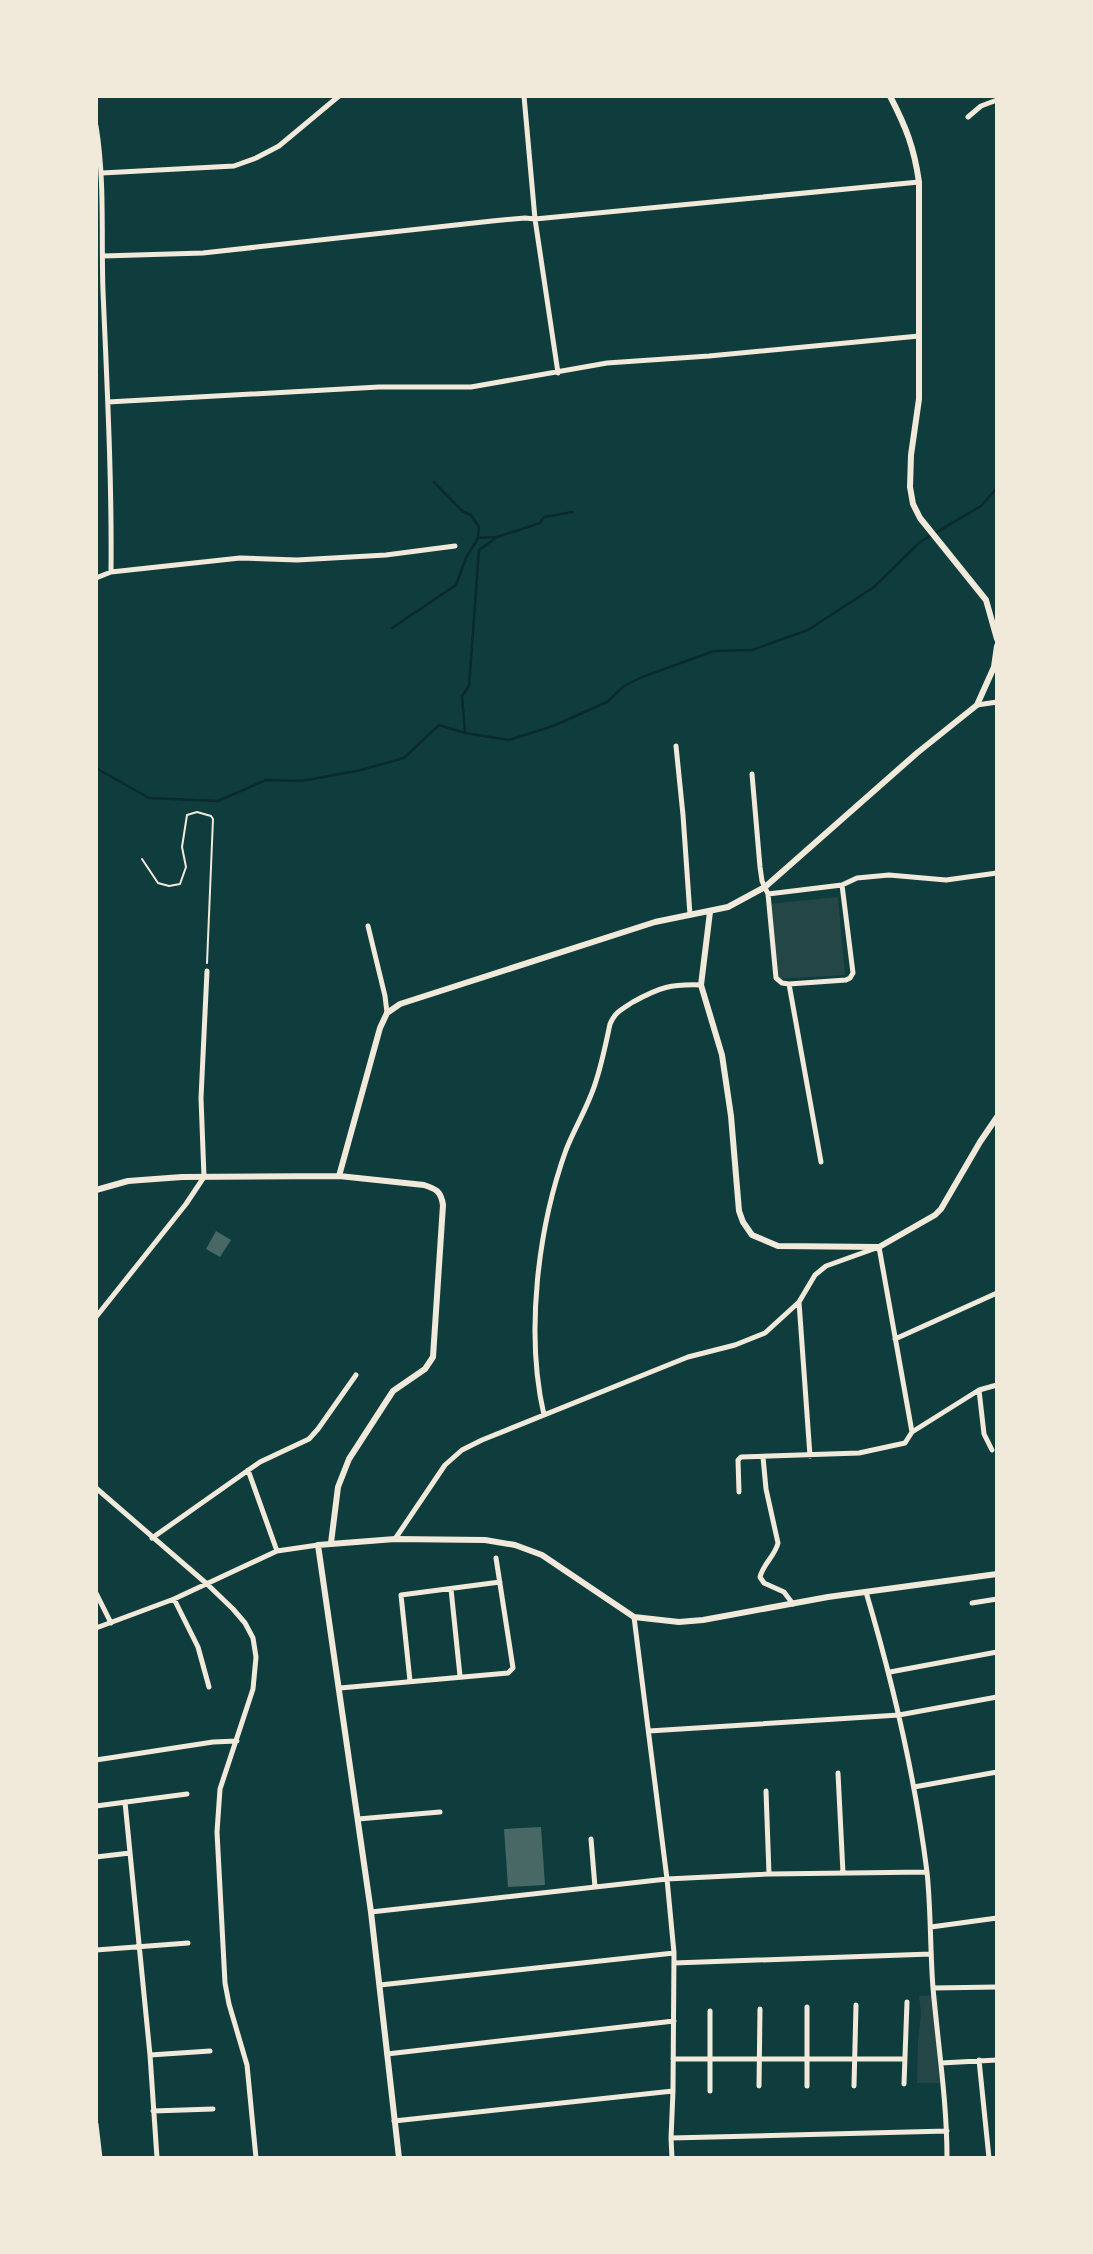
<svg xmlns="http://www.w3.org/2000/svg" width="1093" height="2254" viewBox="0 0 1093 2254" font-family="'DejaVu Sans',sans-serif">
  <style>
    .green { fill: #244646 }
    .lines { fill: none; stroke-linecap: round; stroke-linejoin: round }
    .stream { stroke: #0a2a2b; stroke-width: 2.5 }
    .building { fill: #486865 }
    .path { stroke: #f1e9da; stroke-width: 2 }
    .minor { stroke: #f1e9da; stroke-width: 5 }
    .tertiary { stroke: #f1e9da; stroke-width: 6 }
  </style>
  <rect width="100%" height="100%" fill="#0f3d3e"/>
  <path class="green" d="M838,897L845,975L778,979L768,904Z
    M938,1995L942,2083H917L918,2042L921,2013L919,1996Z"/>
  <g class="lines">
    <path class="stream" d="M434,482L462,511L471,515L479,527L478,538L496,537
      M392,628L456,585L466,558L478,538
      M465,733L462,696L469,686L479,550L497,537L540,523L544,517L573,512
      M96,768L149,798L218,801L266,780L302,781L361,770L404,758L439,725L465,733L509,740L553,726L607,702L624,686L642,677L714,651L752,650L808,630L874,587L920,542L981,506L997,488"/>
  </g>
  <path class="building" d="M216,1231L231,1240L220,1257L206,1249Z
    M541,1827L545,1885L508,1887L504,1829Z"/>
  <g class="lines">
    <path class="path" d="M142,859L158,883L169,886L180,884L186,867L182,847L187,815L197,812L211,816L213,819L207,963"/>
    <path class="minor" d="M524,96L535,219L558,373
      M968,117L981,106L997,100
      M96,126C105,181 101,236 103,291C107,385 112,479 111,572
      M102,173L234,166L256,158L279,146L339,96
      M103,256L203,253L492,221L525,218L535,219L919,182
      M108,402L379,387H471L607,363L709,356L919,336
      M96,578L111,572L240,558L297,560L386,555L455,546
      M977,705L997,702
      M676,746L683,815L690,915
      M752,774L760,867L762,881L768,894L776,978L782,983L789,984L846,980L850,978L853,973L842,885L768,894
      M842,885L857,878L889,875L946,880L997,873
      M368,926L385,996L387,1013
      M789,984L821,1162
      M799,1302L810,1456
      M96,1317L186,1204L204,1177L201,1098L207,971
      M895,1339L997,1293
      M979,1390L984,1434L992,1450
      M544,1415C525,1333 538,1228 566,1150C575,1127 589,1105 596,1081C602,1063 606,1043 610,1024C615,1012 622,1009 633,1002C660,987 671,984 701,985
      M763,1457L766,1489L778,1543C775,1556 763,1564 760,1577L764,1583L784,1592L793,1604
      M248,1470L277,1551
      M96,1488L207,1584L233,1609L245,1623L253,1638L256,1657L253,1689L220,1789L217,1832L225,1983L229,2004L247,2065L256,2158
      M739,1492L738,1460L741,1457L859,1453L905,1443L912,1432L979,1390L997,1385
      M152,1538L260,1462L309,1439L318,1429L356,1375
      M395,1539L445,1465L462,1450L482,1440L688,1357L735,1345L765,1333L799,1302L815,1275L826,1266L879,1247L912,1432
      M451,1589L460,1676
      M866,1592C893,1683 915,1777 927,1872C931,1910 930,1949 933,1988C938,2045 947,2101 947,2158
      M96,1593L111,1623
      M174,1599L198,1647L209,1687
      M972,1603L997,1599
      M634,1617L667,1879L674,1953L673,2091L671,2138L672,2158
      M96,1628L174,1599L277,1551L318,1545
      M890,1672L997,1652
      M410,1681L401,1595L500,1582
      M340,1688L508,1673L513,1668L496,1558
      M649,1731L899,1715L997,1697
      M96,1760L213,1742L237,1741
      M838,1773L843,1873
      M914,1787L997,1772
      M766,1791L769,1874
      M125,1802L150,2055L157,2158
      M96,1806L187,1794
      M358,1819L440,1812
      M591,1839L595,1887
      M96,1857L130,1853
      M371,1912L667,1879L769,1874L927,1872
      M931,1927L997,1918
      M96,1950L188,1943
      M674,1963L931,1954
      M380,1985L674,1953
      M933,1988L997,1987
      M710,2011V2091
      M387,2054L674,2021
      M150,2055L210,2051
      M673,2059H905
      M979,2060L989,2158
      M941,2063L997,2060
      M904,2084L907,2002
      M759,2086L760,2009
      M807,2086V2007
      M854,2086L856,2005
      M153,2111L213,2109
      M394,2121L673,2091
      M96,2124L100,2158
      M671,2138L947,2131"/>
    <path class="tertiary" d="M890,96C906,127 914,147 919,182V399L911,455L910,487L913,504L920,518L986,600L997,639
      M710,912L701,985L722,1055L731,1116L739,1211L743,1222L752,1235L778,1246L879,1247L935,1215L941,1209L980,1142L997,1117
      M339,1176L380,1028L387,1013L400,1004L655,922L728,907L765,887L917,753L977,705L994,667L997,646
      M96,1190L128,1181L182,1177L339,1176L424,1185C436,1189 441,1191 443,1205L433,1357L425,1369L393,1391L349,1459L338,1487L331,1543
      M399,2158L371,1912L318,1545L395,1539L485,1540L515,1545L542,1555L634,1617L679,1622L703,1620L828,1597L997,1574"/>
  </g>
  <rect width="1093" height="2254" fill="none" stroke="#f1e9da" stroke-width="196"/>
</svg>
